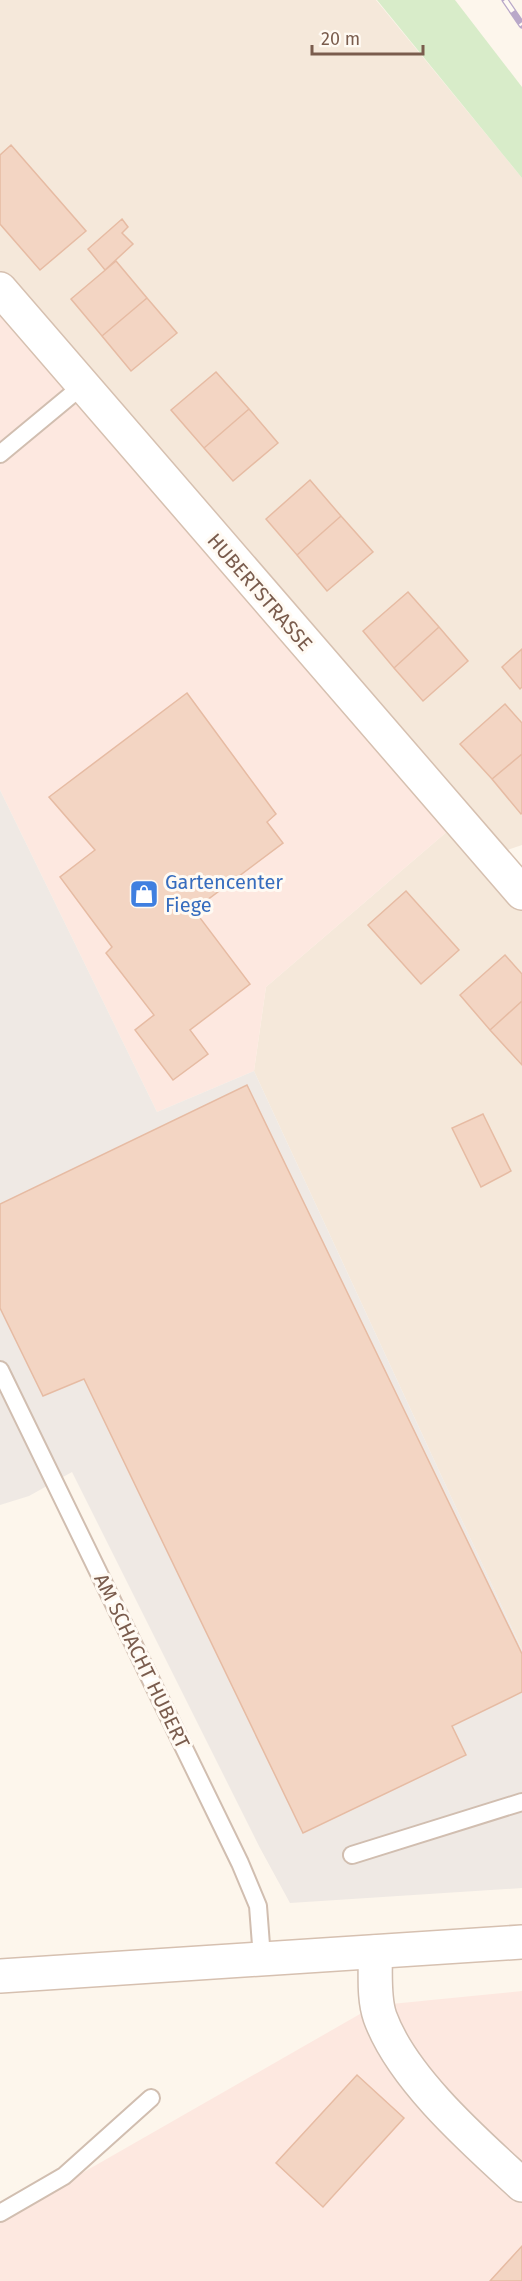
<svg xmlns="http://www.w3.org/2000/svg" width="522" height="2281" viewBox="0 0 522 2281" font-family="'Fira Sans',sans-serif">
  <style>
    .residential { fill: #f5e8da }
    .commercial { fill: #fde8e0 }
    .industrial { fill: #efe9e4 }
    .green { fill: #d8ecc9 }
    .building { fill: #f3d5c3; stroke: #e6bba3; stroke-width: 1.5 }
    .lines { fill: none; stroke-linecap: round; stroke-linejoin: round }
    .lane-casing { stroke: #d1beb0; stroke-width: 20 }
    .street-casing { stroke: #d1beb0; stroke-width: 36 }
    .secondary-casing { stroke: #d6c0b0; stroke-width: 36 }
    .lane { stroke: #fff; stroke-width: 16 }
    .street { stroke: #fff; stroke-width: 33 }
    .secondary { stroke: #fff; stroke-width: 33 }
    .rail-casing { stroke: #b9a8c9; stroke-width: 7 }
    .rail { stroke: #fffaf3; stroke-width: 4.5; stroke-dasharray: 14; stroke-linecap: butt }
    .labels { text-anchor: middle; stroke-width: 6; stroke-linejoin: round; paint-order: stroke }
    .street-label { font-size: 20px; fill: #7a5c4d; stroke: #fffaf3 }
    .shop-label { font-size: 20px; fill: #366cbe; stroke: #fffaf3; text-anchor: start }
  </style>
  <rect width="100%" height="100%" fill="#fdf6ec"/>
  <path class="residential" d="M0,0H376L522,178V845L492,855L0,283Z
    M457,823L522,898V1650L254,1071L266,987Z"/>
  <path class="commercial" d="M0,295L457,823L266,987L254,1071L157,1112L0,790Z
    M522,1991V2281H0V2220L367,2010L381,2005Z"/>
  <path class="industrial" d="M0,790L157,1112L254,1071L522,1650V1888L290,1903L260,1848L72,1472L29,1496L0,1505Z"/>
  <path class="green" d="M377,0H455L522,87V178Z"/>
  <path class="building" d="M11,145L86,231L40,270L0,224V155Z
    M122,219L128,227L122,233L133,244L105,270L88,249Z
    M116,261L147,298L102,336L71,299Z
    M147,298L177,333L131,371L102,336Z
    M216,372L249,409L204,448L171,410Z
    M249,409L278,443L233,481L204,448Z
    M310,480L341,516L297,555L266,519Z
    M341,516L373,552L327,591L297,555Z
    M408,592L439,627L394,668L363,631Z
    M439,627L468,661L423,701L394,668Z
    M522,649V687L520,689L502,667Z
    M187,693L276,814L267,822L283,843L194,910L250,984L190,1030L208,1054L173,1080L135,1030L154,1015L106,953L112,947L60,877L95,850L49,797Z
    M505,704L522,723V754L492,779L460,744Z
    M522,754V813L521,814L492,779Z
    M406,891L459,950L421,984L368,925Z
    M505,955L522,974V1001L490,1030L460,995Z
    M522,1001V1065L490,1030Z
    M247,1085L522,1654V1692L452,1726L466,1755L303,1833L84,1379L43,1396L0,1308V1204Z
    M483,1114L511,1171L481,1187L452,1128Z
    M357,2075L404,2118L323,2207L276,2163Z
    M522,2246V2281H490Z"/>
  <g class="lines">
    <g class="lane-casing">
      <path id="lane" d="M0,454L82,386
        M0,1370L240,1863L258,1906L262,1958
        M352,1855L522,1802
        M0,2213L64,2176L151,2098"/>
    </g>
    <g class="street-casing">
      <path id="street" d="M375,1952C376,1972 373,1997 380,2017C402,2078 474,2141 522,2185"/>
    </g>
    <g class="secondary-casing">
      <path id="secondary" d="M0,289L522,893
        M0,1976L522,1942"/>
    </g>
    <use href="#lane" class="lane"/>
    <use href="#street" class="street"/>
    <use href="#secondary" class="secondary"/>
    <g class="rail-casing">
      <path id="rail" d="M505,0L522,25"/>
    </g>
    <use href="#rail" class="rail"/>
  </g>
  <defs>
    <g id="shop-square" transform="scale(1.5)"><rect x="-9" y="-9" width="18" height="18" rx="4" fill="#3f7fe0" stroke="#fffaf3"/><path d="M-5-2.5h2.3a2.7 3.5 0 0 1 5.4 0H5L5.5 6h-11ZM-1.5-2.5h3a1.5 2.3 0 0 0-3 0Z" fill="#fff"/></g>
  </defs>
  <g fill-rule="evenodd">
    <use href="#shop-square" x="144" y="894"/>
  </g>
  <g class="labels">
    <g class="street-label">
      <text transform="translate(260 592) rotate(49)" y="7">HUBERTSTRASSE</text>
      <text transform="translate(142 1661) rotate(64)" y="7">AM SCHACHT HUBERT</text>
    </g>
    <g class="shop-label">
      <text x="165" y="889">Gartencenter<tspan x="165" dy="23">Fiege</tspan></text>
    </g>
  </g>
  <path d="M312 45v9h111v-9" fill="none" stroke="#7a5c4d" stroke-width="3"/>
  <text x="321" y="45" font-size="18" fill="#7a5c4d" stroke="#fffaf3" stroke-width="4.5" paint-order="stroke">20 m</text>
</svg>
